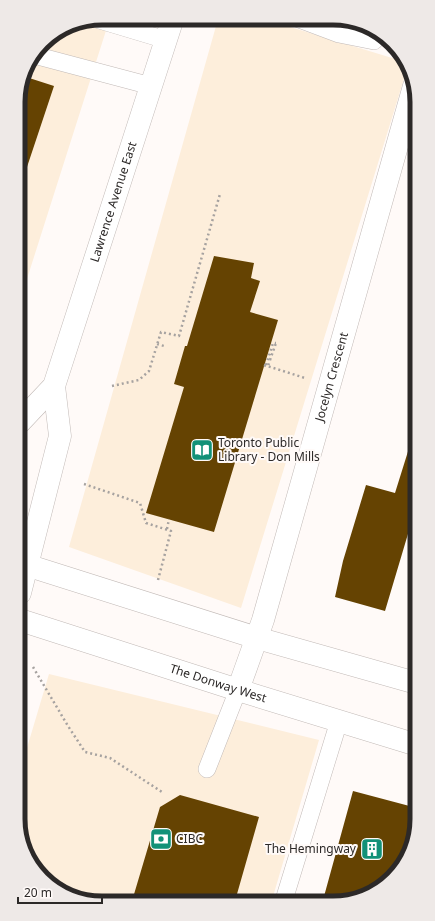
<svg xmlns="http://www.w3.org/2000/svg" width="435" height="921" viewBox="0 0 435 921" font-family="'Noto Sans',sans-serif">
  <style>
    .commercial { fill: #fdeedb }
    .building { fill: #654302 }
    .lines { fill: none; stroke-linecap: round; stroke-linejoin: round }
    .lane-casing { stroke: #c2bab7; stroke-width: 18 }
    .street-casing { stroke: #c2bab7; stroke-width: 23 }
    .secondary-casing { stroke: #c2bab7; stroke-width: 23 }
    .path { stroke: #a6a2a0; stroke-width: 2.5; stroke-dasharray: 2 3; stroke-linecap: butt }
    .lane { stroke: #fff; stroke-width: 17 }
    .street { stroke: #fff; stroke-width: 22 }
    .secondary { stroke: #fff; stroke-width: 22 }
    .path-bridge { stroke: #a6a2a0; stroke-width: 2.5; stroke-dasharray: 2 3; stroke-linecap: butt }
    .labels { text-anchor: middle; stroke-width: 4; stroke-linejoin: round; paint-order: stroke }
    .street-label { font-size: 12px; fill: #2c2928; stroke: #fffaf8 }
    .poi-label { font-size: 12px; fill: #2c2928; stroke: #fffaf8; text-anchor: start }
    .rim { fill: none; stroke: #2c2928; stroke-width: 5 }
  </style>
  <rect width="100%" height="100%" fill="#fffaf8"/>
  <path class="commercial" d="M102,18H110L19,304V91L27,65L46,39L70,24Z
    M218,19H264L402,61L407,69L241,608L69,547Z
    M49,674L319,740L272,900L86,901L46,882L21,841V768Z"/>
  <path class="building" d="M23,76L54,86L23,179H19V91Z
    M214,256L254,263L251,278L260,281L250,312L278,320L214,532L146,513L184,387L174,384L185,346H187Z
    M410,445L415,446L416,507L385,611L335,597L343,561L366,485L395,493Z
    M353,791L417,808V825L396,874L355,900H323Z
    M180,795L259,817L235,901H132L160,807Z"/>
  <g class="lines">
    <g class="lane-casing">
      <path id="lane" d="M96,19L166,40
        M299,19L339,34L374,41L380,35
        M34,55L151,86
        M207,769L238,690
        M284,900L339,721"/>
    </g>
    <g class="street-casing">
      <g id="street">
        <path id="s1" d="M238,690L263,620L414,86"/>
      </g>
    </g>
    <g class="secondary-casing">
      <g id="secondary">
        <path id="s2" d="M20,422L54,386L173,18"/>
        <path d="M20,563L257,638L416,683"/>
        <path d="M20,593L60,436L54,386"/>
        <path id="s3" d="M20,620L238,690L417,745"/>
      </g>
    </g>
    <path class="path" d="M157,344L164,346
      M270,360L276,343
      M264,365L305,378
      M266,365L273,343H276
      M112,386L139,380L149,371L161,332L179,336L220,194
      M84,484L140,503L146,523L171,531L158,580
      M167,529L169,519
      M33,667L68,726L85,752L110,758L162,792"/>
    <use href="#lane" class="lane"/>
    <use href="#street" class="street"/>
    <use href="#secondary" class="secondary"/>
    <path class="path-bridge" d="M264,365L268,366L270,360"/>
  </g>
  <defs>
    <g id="library-square" transform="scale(1.15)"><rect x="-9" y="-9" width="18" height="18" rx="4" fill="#129178" stroke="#fffaf8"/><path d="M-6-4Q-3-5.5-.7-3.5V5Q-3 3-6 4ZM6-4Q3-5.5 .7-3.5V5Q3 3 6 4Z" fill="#fff"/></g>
    <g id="bank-square" transform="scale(1.15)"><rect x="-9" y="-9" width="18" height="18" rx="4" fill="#129178" stroke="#fffaf8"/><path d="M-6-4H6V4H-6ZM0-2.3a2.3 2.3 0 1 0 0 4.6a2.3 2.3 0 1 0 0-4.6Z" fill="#fff"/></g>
    <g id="building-square" transform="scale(1.15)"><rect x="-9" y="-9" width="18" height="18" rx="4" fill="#129178" stroke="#fffaf8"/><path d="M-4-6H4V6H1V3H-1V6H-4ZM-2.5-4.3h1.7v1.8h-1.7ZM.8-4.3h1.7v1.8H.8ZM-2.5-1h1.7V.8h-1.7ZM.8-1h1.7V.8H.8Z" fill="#fff"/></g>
  </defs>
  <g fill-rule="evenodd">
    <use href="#library-square" x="202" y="450"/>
    <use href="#bank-square" x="161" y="839"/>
    <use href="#building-square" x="372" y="849"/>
  </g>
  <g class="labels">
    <g class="street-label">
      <text dy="4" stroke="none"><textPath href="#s2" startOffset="243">Lawrence Avenue East</textPath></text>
      <text dy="4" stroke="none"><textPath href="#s1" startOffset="327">Jocelyn Crescent</textPath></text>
      <text dy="4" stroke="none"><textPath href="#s3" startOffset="208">The Donway West</textPath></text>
    </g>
    <g class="poi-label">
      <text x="218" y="447">Toronto Public<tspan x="218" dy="14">Library - Don Mills</tspan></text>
      <text x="176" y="843">CIBC</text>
      <text x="356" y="853" text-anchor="end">The Hemingway</text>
    </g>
  </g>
  <path d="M0 0H435V921H0ZM102 25H333A77 77 0 0 1 410 102V819A77 77 0 0 1 333 896H102A77 77 0 0 1 25 819V102A77 77 0 0 1 102 25Z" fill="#eee9e7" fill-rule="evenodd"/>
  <path class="rim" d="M102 25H333A77 77 0 0 1 410 102V819A77 77 0 0 1 333 896H102A77 77 0 0 1 25 819V102A77 77 0 0 1 102 25Z"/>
  <path d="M18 897v6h84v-6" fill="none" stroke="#2c2928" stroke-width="2"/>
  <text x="24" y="897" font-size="12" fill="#2c2928" stroke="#fffaf8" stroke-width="3" paint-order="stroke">20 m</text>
</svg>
